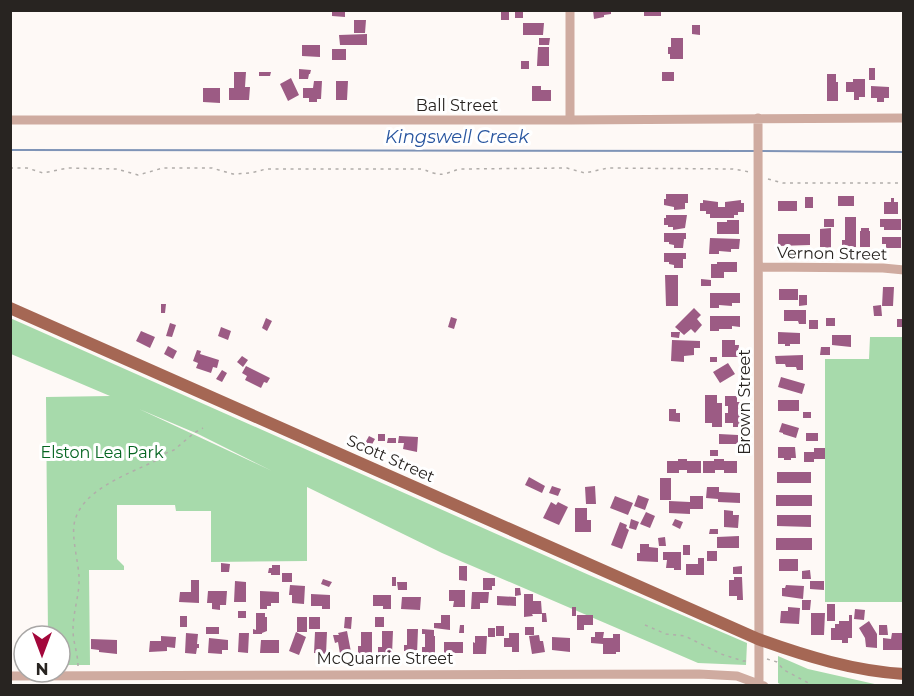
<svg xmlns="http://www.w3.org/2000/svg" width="914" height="696" viewBox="0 0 914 696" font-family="Montserrat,sans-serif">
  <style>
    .green { fill: #a7daab; fill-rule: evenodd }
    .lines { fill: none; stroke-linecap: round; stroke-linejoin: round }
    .stream { stroke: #7f94b7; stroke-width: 2 }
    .building { fill: #9c5b84 }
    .path { stroke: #b1adaa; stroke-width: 1.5; stroke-dasharray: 3 4.5; stroke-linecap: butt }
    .minor { stroke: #cfaba0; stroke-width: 9 }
    .major { stroke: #a56754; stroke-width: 12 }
    .labels { text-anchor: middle; stroke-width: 6; stroke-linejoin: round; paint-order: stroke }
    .street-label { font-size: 16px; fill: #282421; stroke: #fff }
    .park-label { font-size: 16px; fill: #056521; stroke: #fff }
    .water-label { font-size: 18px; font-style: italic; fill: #28559f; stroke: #fff }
  </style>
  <rect width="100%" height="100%" fill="#fef9f6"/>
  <path class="green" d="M10,318L589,575L747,643L746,665L698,663L442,553L307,487V561L211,562V511H176L175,505H117V559L124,566V570H89L90,665H60V636H48L46,397L110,396L11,354ZM139,409L198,434L272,471Z
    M870,337H903V602H825V359H869Z
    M778,656L808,669L879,685H782L778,683Z"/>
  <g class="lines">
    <path class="stream" d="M10,150L755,151
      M760,151L904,152"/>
  </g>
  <path class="building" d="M332,10H345V17L332,16Z
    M501,10H509V20H501Z
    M515,10H523V18H515Z
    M593,10H611V14L604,15V17L594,19Z
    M644,10H661V16H644Z
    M354,20H366L365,33H354Z
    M523,23H544L543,35H523Z
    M692,25H700V35L692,34Z
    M367,34V45H340L339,35Z
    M539,38H550L549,45H539Z
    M671,38H683V59H670V54H668V47H671Z
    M302,45H320V57L302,56Z
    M538,47H549V66H537Z
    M332,49H346V60H332Z
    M521,61H529V69H521Z
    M869,68H875V80H869Z
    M299,69L311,70L310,74H309L308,79H299Z
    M234,72H246L245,87H250L249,100H229V88H234Z
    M259,72H271L270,76H259Z
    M662,72H674V81H662Z
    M827,74H836V82H838V101H827Z
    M291,78L299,95L288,101L280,84Z
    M853,79H865V97H859V100H854V92H846V82H853Z
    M314,81H322L321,99H317V102H309V98H303V88H313Z
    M336,81H348L347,100H336Z
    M532,86H541V90H551V101H532Z
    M871,86L889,87V98H884V102H877V98H871Z
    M203,88H220V103L203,102Z
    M666,194H688V203H685V209L674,210V207L664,205V199H666Z
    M838,196H854V206H838Z
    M805,197H813V208H805Z
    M891,198H894V202H898V214H884V202H891Z
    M703,200L718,202V207H725V202L741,200V203H744V212H738V215H734V218H710V214H706V211H700V203H703Z
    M778,201H797V211H778Z
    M666,215H687L685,228L673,230V227H668V225H664V218H666Z
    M845,217H856V247H842V240H845Z
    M824,219H834V227H824Z
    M880,219H901V230H884V227H880Z
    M727,220H739V234H717V222H727Z
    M831,228V247L830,249H825V247H820V229Z
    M861,228H869V231H870V247H860V231H861Z
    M664,233H686V239H684L683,248H674V245L669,244V242H664Z
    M778,234H810V245L778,246Z
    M882,237H901V248H886V244H882Z
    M710,238L740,239L739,249H731V252L719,251V254H709Z
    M664,253H686V259H683V268H674V265L669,264V262H664Z
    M717,262H737V272H724V278H711V264H717Z
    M665,275H678V306H666Z
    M701,279L711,280V286H701Z
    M883,287H894L893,306H882Z
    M779,289H798V300H779Z
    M710,293H740V303H732V306L719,305V308H710Z
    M799,295H807V305L799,306Z
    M161,304H166L165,313H161Z
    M881,305L882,316H874L873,306Z
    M694,308L701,315L697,319L702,325L695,333L691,329L684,335L675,327Z
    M784,310H806V324H799L798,321H784Z
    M710,316H740V327L732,326V329H719V331H710Z
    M451,317L457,319L454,329L448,327Z
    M266,318L272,321L267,331L262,328Z
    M826,318H835V326H826Z
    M897,319H904V327H897Z
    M809,320H818V329H809Z
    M170,323L176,325L172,337L166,336Z
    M221,327L231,331L228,340L218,336Z
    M141,331L155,337L150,348L136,341Z
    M671,332H680L679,338L671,337Z
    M778,332L800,333V344H790V346H785V344H778Z
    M832,335H851V347L832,345Z
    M672,340L700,341V348H694V355L684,356V362L671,361Z
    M722,340H735V345H739L738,357H722Z
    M168,346L177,351L173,359L164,354Z
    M821,347H830V355H820Z
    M197,350L201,351L200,354L219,360L217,368L213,367L211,373L196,368L198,363L193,361Z
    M803,355V370H797L796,367H786L785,364H776L775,356Z
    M242,356L248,360L243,367L237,362Z
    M710,357H717V362H710Z
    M728,363L735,374L720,383L713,372Z
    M246,366L270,378L267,383L264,382L261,388L245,380L247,376L242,373Z
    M222,370L227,373L222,382L216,379Z
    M781,377L805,384L802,394L778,387Z
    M705,395H717V403H722V427H712V423H705Z
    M725,396H737V402H742V427H733V423H725V413H728V406H725Z
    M778,400H799V411H778Z
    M669,409H676V413H680V422L669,421Z
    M803,412H811V418H803Z
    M782,423L799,428L796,438L783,434V433L779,432Z
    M806,433H818V441H806Z
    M378,434H385V441H378Z
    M719,434L738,435V444H719Z
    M369,436L375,439L370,448L364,445Z
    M399,436L418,437L417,452L403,449L404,443H398Z
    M388,438H396V443H387Z
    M778,447H795L796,458H791V460H784V458H778Z
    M814,448H825V459H814V462H804V452H814Z
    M710,450H718V456H710Z
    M678,459H687V461H701V473H687V470H679V473H667V461H678Z
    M714,459H724V461H737V473H724V470H715V473H703V461H714Z
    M777,472H811V483H777Z
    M529,477L545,486L542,493L525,485Z
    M660,478H671V500H660Z
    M552,486L561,489L558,496L549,493Z
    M595,486L596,504H586L585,487Z
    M707,487H719V492L740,493V503L718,502V499L706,498Z
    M638,495L649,499L645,510L634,506Z
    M776,495H812V506H776Z
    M615,496L633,503L628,515L610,508Z
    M690,496H703V509H690V514L669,513V501L690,502Z
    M551,502L556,505L558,502L568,507L559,525L543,518Z
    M575,508H587V520H591V532H575Z
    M724,510L733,511V515H739L738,528L724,527Z
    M646,512L655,516L650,528L640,524Z
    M777,515H811V527L777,526Z
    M631,519L639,522L636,530L629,528Z
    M675,519L683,522L680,529L672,525Z
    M620,522L627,525L626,528L629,530L622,549L611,545Z
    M710,529H718V534H709Z
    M739,536V548H717V537Z
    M665,537L666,546H659L658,538Z
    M776,538H812V550H776Z
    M640,544H649V547L658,548V562L637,561V553H640Z
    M683,545H690V555H683Z
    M707,551H717V561H707Z
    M663,552H681V570H674V568H666L667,560H663Z
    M698,558H704V575H686V564H698Z
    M779,559H798V571H779Z
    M221,563L230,564L229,572H221Z
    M272,565H280V575H271V573H268L269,568H272Z
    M459,566H467V581L459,580Z
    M742,566V574H733V567Z
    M810,570L811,579H802V571Z
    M282,573H292V582H282Z
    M392,577H396V586H392Z
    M734,577H742L743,600H737V596H729V580H734Z
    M483,578H495V586H492V590H483Z
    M323,579L332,582L329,587L321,584Z
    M191,580H199V603L179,602L180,592H191Z
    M235,581L246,582V602H234Z
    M810,581H824V590L810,589Z
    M397,582H407V590H398Z
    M290,585L305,586L304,604L292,603V595H289Z
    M786,585L804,586L803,599L782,596V588H785Z
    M515,588H520L521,595L515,596Z
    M449,590H465V607H453L454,601H449Z
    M208,591H227L226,605H220V610L212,609V603H207Z
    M260,591L279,592V603H271V606H267V609H260Z
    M472,592H489L488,603H480V609H471Z
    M311,594L330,595V609H322V606H311Z
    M524,594H533V601H541L542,614H532L533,616L524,617Z
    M373,595H391V609H383V606H373Z
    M497,596L516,597V606L497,605Z
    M402,597H421L420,610L401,609Z
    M802,600H811L810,610H802Z
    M827,604H835V621H827Z
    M572,607H576V616H572Z
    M788,607L800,608L799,624L780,623L781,611H788Z
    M855,609L865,610L864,620L854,619Z
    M238,611H246V618H238Z
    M256,613H265V617H267V631L262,633V634H253V629L256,630Z
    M542,613H546L547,622H542Z
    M811,613H825L824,635H811Z
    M441,615H450V630L434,628V623H441Z
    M577,615H593V625H584V630H577Z
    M849,615H852V638H848V643H842V640H831V628H835V624H839V621H849Z
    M180,616H187V627H180Z
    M297,617H307V632H297Z
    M309,617H320V629H309Z
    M345,617H352L351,629L344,628Z
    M375,617H384V627H375Z
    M869,621L877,634V648L866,647L865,638L859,628Z
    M460,625H464V633H459Z
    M879,625H887L888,635H879Z
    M496,626H504V636H496Z
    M206,627H219V634H206Z
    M525,627H534V635H525Z
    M488,628H495V637H488Z
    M407,629H418L417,654H411V651H404V645H407Z
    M422,629L434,630V636H435V654H422V647H425V634H422Z
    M347,631L351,652L340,654L338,642L335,643L333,635H339L338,633Z
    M382,631H393L392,654H378V647H382Z
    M296,632L306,637L299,655L289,651Z
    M315,632H327L326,654L314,653Z
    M361,632H372V654H358V646H361Z
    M595,632H604L603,638H613V634H620V652H616V654H603V644L591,643V637H595Z
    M186,633L198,634L197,644H199V648H197L196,654L185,653Z
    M239,633H249L248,653L238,652Z
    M509,633H519V652H512V647H504V638H509Z
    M892,633H903L902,650H883V638L891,639Z
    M539,635L540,641H543L545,652L532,654L529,636Z
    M161,636L176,637L175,648L167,647V651L149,652L150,641H161Z
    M475,636H487L486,654H473V642L475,643Z
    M552,637L570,638V652L552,650Z
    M209,638L228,640V650H222V654L208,653Z
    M91,639L117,640V654L99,652V650L91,649Z
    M261,640H279V653H260Z
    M444,642H463V653H444Z"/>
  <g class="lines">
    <path class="path" d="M10,168H27L43,173L68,168L117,169L138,175L163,168H212L233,174L251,173L266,169H422C441,176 440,176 459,169L567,168L585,173L608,168L733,169L750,172
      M768,179L783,183H904
      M645,625L666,634L685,636L721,654L743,661H750
      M767,659L777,662L784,670L814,686
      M78,666C78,654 73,642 73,630C73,611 80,594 79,576C78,561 72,539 74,525C79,490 129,474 157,460L161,455L174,450L194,433L203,428"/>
    <path class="minor" d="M570,10V120
      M758,118L759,686
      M10,120H570L904,118
      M759,267L883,268L904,270
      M10,676L699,674L737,676L764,686"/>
    <path class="major" d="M10,308L758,639C805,656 854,671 904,674"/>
  </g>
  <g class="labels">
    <g class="street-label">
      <text x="457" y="111">Ball Street</text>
      <text transform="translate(832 253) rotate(1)" y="6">Vernon Street</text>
      <text transform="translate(744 402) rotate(-90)" y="6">Brown Street</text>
      <text transform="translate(391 458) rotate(24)" y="6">Scott Street</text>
      <text x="385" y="664">McQuarrie Street</text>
    </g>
    <g class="park-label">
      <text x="102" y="458">Elston Lea Park</text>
    </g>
    <g class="water-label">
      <text x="457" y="143">Kingswell Creek</text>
    </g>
  </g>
  <rect width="914" height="696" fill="none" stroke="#282421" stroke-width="24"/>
  <g transform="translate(42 654) rotate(180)"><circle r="28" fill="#ffffff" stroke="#a9a7a6" stroke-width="1.5"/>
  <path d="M0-4.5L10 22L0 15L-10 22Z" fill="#a3073b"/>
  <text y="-9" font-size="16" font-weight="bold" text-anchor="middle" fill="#282421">N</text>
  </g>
</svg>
